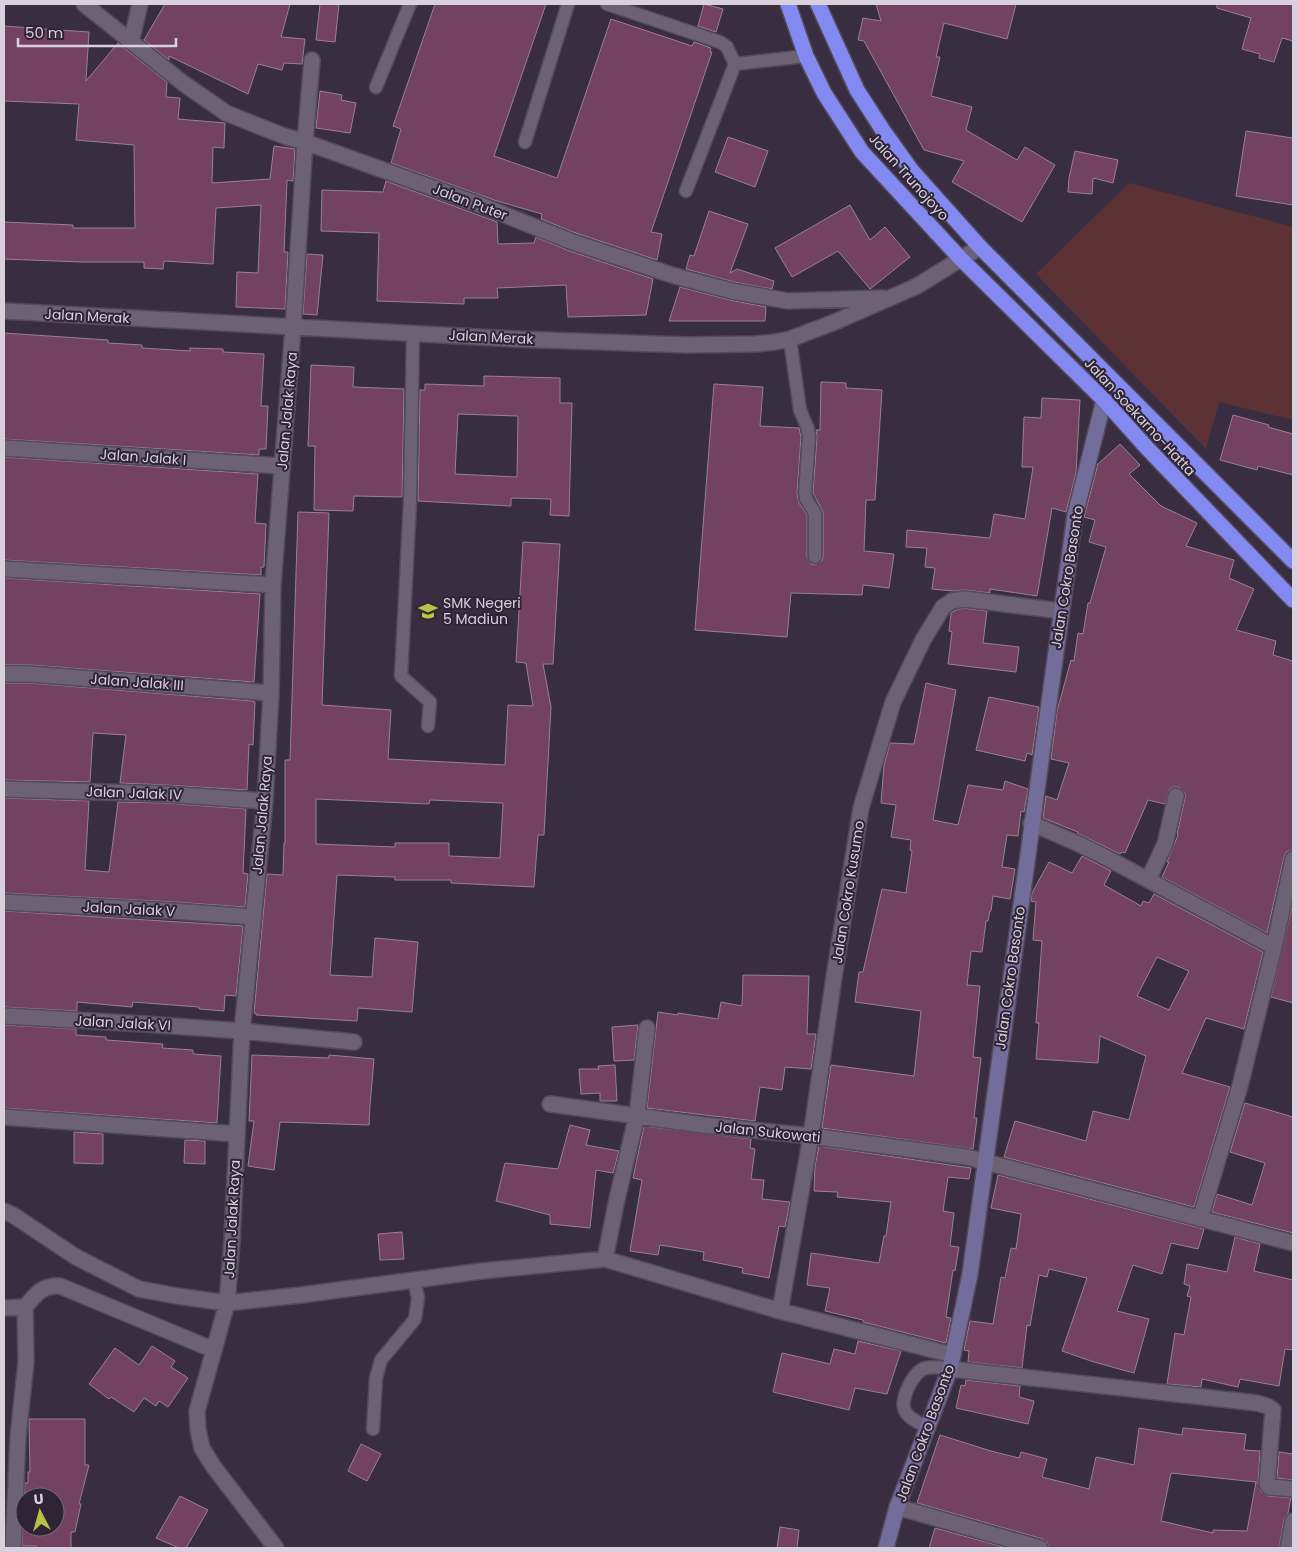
<svg xmlns="http://www.w3.org/2000/svg" width="1297" height="1552" viewBox="0 0 1297 1552" font-family="Poppins,sans-serif">
  <style>
    .green { fill: #5c3235 }
    .building { fill: #734260; stroke: #99818f; fill-rule: evenodd }
    .lines { fill: none; stroke-linecap: round; stroke-linejoin: round }
    .lane-casing { stroke: #544a5a; stroke-width: 15 }
    .street-casing { stroke: #544a5a; stroke-width: 18 }
    .secondary-casing { stroke: #544a5a; stroke-width: 18 }
    .highway-casing { stroke: #544a5a; stroke-width: 18 }
    .lane { stroke: #6d6176; stroke-width: 12 }
    .street { stroke: #6d6176; stroke-width: 15 }
    .secondary { stroke: #736d9b; stroke-width: 15 }
    .highway { stroke: #828af2; stroke-width: 15 }
    .labels { text-anchor: middle; stroke-width: 4; stroke-linejoin: round; paint-order: stroke }
    .street-label { font-size: 14px; fill: #d8d1dd; stroke: #2f2436 }
    .poi-label { font-size: 14px; fill: #d8d1dd; stroke: #2f2436; text-anchor: start }
  </style>
  <rect width="100%" height="100%" fill="#392e41"/>
  <path class="green" d="M1129,183L1293,227V420L1219,402L1206,449L1036,274Z"/>
  <path class="building" d="M165,4H290L281,37L305,39L302,64L284,63L282,70L258,64L248,94L169,56V60L144,40Z
    M320,4H339L335,42L316,40Z
    M435,4H546L494,156L557,178L611,19L692,46L694,42L711,48L710,52H712L651,232L662,234L657,260L573,232L541,219L542,214L497,201L391,163L401,129L393,126Z
    M704,4L723,9L716,32L698,26Z
    M876,4H1016L1007,39L944,23L936,57H940L931,96L972,107L966,130L1017,160L1025,147L1055,165L1022,222L952,182L964,161L924,150L864,41L858,40L863,18L881,21Z
    M1217,4H1293V41L1282,38L1274,62L1259,58L1260,54L1242,49L1251,18L1217,8Z
    M4,26L89,32L86,81L118,43L167,82L166,97L180,98L178,119L225,123L224,148L213,147L212,183L270,179L274,146L295,149L293,181L287,180L284,252H288L285,309L236,307L237,272L258,273L261,205L216,208L213,264L164,261L163,269L144,268V262H82L4,259V222L73,225V228H135L134,145L76,140L79,104L4,101Z
    M320,91L342,95L341,100L356,103L350,133L316,128Z
    M1246,131L1293,138V205L1236,196Z
    M728,137L768,151L755,187L715,172Z
    M1075,151L1118,160L1113,183L1093,178L1092,194L1068,192L1069,178Z
    M386,181L497,222L498,244L534,243L536,237L567,250L653,279L646,315L568,317L566,285L497,288L498,298H464V304L377,301L379,233L321,231L322,190L383,192Z
    M850,205L870,240L885,227L910,257L870,289L838,251L792,277L775,248Z
    M709,211L748,224L730,273L737,269L774,281L772,289L734,282L686,269L690,255L694,256Z
    M307,254L323,255L317,315L303,314Z
    M680,287L730,300L766,307L765,321H669Z
    M4,333L108,340V343L142,345V348L190,351V348L223,349V352L264,354L261,406H268L266,449H259V455L4,439Z
    M311,365L354,367L353,387L404,389L402,497L354,496L353,511L314,510L315,446H308Z
    M484,376L560,378V403H572L569,516L550,515L551,499L511,498V506L418,501L420,390H425V384L484,386ZM458,414L518,416L517,477L455,474Z
    M821,382L846,383V388L882,390L875,500H866L864,551L894,554L889,588L863,585L862,595L791,593L787,637L695,630L714,384L763,387L760,426L799,428L801,437L797,494L799,503L807,515V557L811,564L815,565L822,561L823,557V512L813,493L817,437L816,430H820Z
    M1042,398L1080,400L1076,473L1066,512L1052,508L1037,596L990,589V593L965,590L954,591L932,589L935,568L925,567L927,548L906,547L907,530L990,538L994,514L1025,519L1033,467H1022L1024,417L1041,418Z
    M1233,415L1269,425L1268,427L1293,434V475L1258,466L1257,470L1220,460Z
    M1120,444L1140,465L1129,474L1161,506L1197,523L1186,546L1234,560L1229,578L1254,589L1236,630L1276,641L1273,655L1293,661V850L1286,852L1284,857L1267,933L1162,877L1169,862H1167L1178,835L1177,834L1185,798V793L1179,787H1173L1169,790L1165,804L1148,800L1125,853L1122,852L1120,854L1077,833L1078,832L1043,818L1046,796L1057,800L1069,763L1051,759L1057,711L1071,660L1074,661L1078,633L1083,634L1088,603H1090L1106,547L1089,542L1095,520L1084,517L1098,464Z
    M4,457L258,474L255,523L266,524L264,567H261V575L4,560Z
    M298,512L329,513L322,705L391,710L388,759L505,765L508,705L533,706L526,663L516,662L523,542L560,544L553,664H543L551,707L544,835H538L534,887L451,883V880H395V877L337,875L330,975L372,977L375,938L418,942L412,1012L358,1008L357,1021L256,1015V1013H254L267,874L283,875L284,843H285V760H290ZM316,799L429,804L430,800L503,803L500,858L449,856V843H395V847L316,844Z
    M4,578L260,594L254,682L30,665H4Z
    M964,608L987,611L983,643L1019,647L1016,672L948,664L952,632L949,631L951,613L956,610Z
    M4,683H29L253,701L255,702L253,745L249,744L247,790L165,785L120,783L126,735L93,733L90,782L4,780Z
    M926,683L956,690L933,820L958,825L968,785L1003,790L1005,781L1028,789L1024,812L1021,811L1018,836L1007,835L1002,867L1015,869L1010,899L993,896L991,911H990L988,921H986L982,952L971,951L967,985L980,986L973,1057L981,1058L974,1118H977L973,1149L822,1128L831,1065L914,1076L921,1011L855,1002L859,972H863L882,889L906,893L912,851L910,850L911,840L891,837L896,805L881,803L884,765L890,743L914,744Z
    M989,697L1039,707L1032,755L1027,753L1025,761L976,750Z
    M4,798L89,801L85,870L109,872L118,802L165,803L246,809L243,873L248,874L245,907L174,902L4,893Z
    M1082,856L1111,871L1104,885L1141,906L1143,901L1149,903L1154,894L1263,952L1244,1029L1206,1018L1182,1073L1230,1087L1194,1207L1004,1157L1015,1121L1086,1141L1093,1111L1129,1120L1146,1056L1100,1036L1098,1063L1036,1059L1039,1023H1036L1042,941L1033,940L1036,902L1031,901L1032,893L1049,862L1072,873ZM1157,957L1189,971L1169,1010L1137,996Z
    M1293,902V1003L1271,997Z
    M4,911L243,926L236,996L225,995L224,1011L199,1009V1007L133,1002L132,1007L77,1002V1011L4,1007Z
    M743,975L809,976L807,1034H816L811,1069L785,1067L782,1090L760,1087L755,1121L647,1108L658,1012L678,1015V1013L718,1019L721,1002L742,1006Z
    M4,1025L76,1029V1035L106,1037V1040L163,1044L162,1048L193,1050V1054L221,1056L217,1123L4,1108Z
    M638,1025L634,1060L614,1061L612,1027Z
    M252,1055L329,1058V1055L374,1059L370,1105L369,1125L280,1122L274,1170L248,1166L254,1121H249Z
    M615,1065L617,1101H600V1093L581,1094L579,1069H599L598,1066Z
    M1245,1103L1293,1117V1233L1212,1212L1217,1194L1252,1205L1265,1163L1230,1152Z
    M570,1125L590,1130L586,1145L619,1151L613,1173L596,1170L590,1228L550,1224V1215L496,1201L505,1163L558,1169Z
    M644,1126L751,1139L750,1148L755,1149L751,1179L764,1180L762,1199L790,1202L785,1227L779,1226L769,1278L742,1273L743,1268L703,1260L704,1252L660,1245L658,1255L630,1251L642,1180L633,1178Z
    M74,1132L103,1134V1164L74,1163Z
    M185,1140L205,1141V1164L184,1163Z
    M819,1146L971,1168L969,1179L948,1177L943,1211L954,1213L950,1246L959,1247L955,1271L953,1270L946,1317L951,1318L946,1343L863,1322V1320L825,1311L830,1288L807,1285L811,1253L879,1263L884,1236H886L891,1202L837,1197L838,1192L814,1191L815,1166Z
    M998,1175L1204,1229L1198,1249L1171,1243L1162,1274L1133,1265L1117,1311L1149,1319L1134,1373L1094,1362L1062,1351L1087,1278L1049,1269L1047,1277L1039,1275L1030,1326L1027,1325L1022,1368L968,1362L969,1351L964,1350L970,1321L993,1324L1001,1277L1005,1278L1011,1248L1016,1249L1021,1214L991,1208Z
    M402,1232L404,1259L380,1260L378,1234Z
    M1235,1237L1260,1244L1254,1271L1293,1280V1350L1285,1349L1279,1386L1240,1379L1238,1387L1202,1379L1201,1387L1167,1384L1175,1333L1184,1335L1191,1297L1187,1296L1190,1286L1184,1284L1187,1264L1227,1272Z
    M858,1341L901,1351L887,1394L855,1388L849,1410L773,1392L782,1353L830,1364L834,1349L855,1354Z
    M152,1346L175,1361L171,1367L188,1378L168,1407L159,1401L156,1406L144,1398L134,1412L111,1397L109,1399L89,1384L115,1348L139,1365Z
    M966,1380L1020,1386L1019,1397L1034,1401L1028,1424L956,1408L961,1385L965,1386Z
    M29,1419H85V1465H89L79,1504H81L75,1532H71V1548H36V1546H22L25,1483H28V1472H30ZM25,1497H55V1527H25Z
    M1139,1428L1182,1435L1183,1428L1246,1434L1244,1450L1260,1451L1258,1483L1261,1492L1268,1496L1291,1498L1288,1513L1284,1519L1279,1548H1049L1047,1542L1043,1539L917,1503L940,1435L991,1451L1019,1458L1021,1452L1047,1459L1042,1477L1089,1489L1096,1457L1134,1465ZM1171,1473L1256,1482L1247,1531L1213,1530V1533L1161,1521Z
    M361,1444L381,1454L367,1481L348,1471Z
    M1279,1452L1293,1454V1480L1277,1478Z
    M180,1496L208,1510L186,1548H179L156,1538Z
    M780,1527L799,1530L797,1548H777Z
    M935,1528L1007,1548H929Z"/>
  <g class="lines">
    <g class="lane-casing">
      <path id="lane" d="M607,4L720,42L727,47L735,64L806,56
        M376,87L410,4
        M525,142L568,4
        M686,191L735,64
        M413,334L410,502L401,676L430,702L428,726
        M790,339L800,410L808,429L809,437L805,493L806,499L815,513V557
        M927,1427C920,1423 909,1419 905,1411C899,1400 914,1370 926,1368C934,1366 943,1368 950,1369
        M373,1429L376,1378L381,1360L415,1319L418,1298L414,1280"/>
    </g>
    <g class="street-casing">
      <path id="street" d="M84,4L183,83L226,113L284,136L305,142L478,204L570,241L675,276L732,291L788,301L883,298
        M131,42L140,4
        M4,311L514,339L688,345L755,344L775,342L790,339L835,322L892,297L917,286L980,247
        M4,448L282,466
        M4,569L273,585
        M4,674H29L271,693
        M4,789L165,794L265,801
        M1031,823L1079,844L1107,858L1274,947
        M1148,880L1165,844L1176,796
        M4,902L173,911L254,917
        M4,1016L145,1024L242,1031L354,1042
        M550,1104L703,1125L811,1136L967,1157L1293,1243
        M4,1117L237,1134
        M4,1211L13,1215L76,1257L139,1289L177,1296L227,1303L301,1295L482,1271L605,1259L780,1311L953,1355
        M1200,1219L1240,1086L1274,947L1293,859
        M605,1259L617,1199L637,1115L647,1028
        M4,1308L25,1307
        M780,1311L811,1136L834,977L861,808L893,702L923,640L943,607L952,601L964,599L1061,611
        M950,1369L1257,1403L1267,1406L1273,1410L1267,1484L1269,1487L1293,1489
        M897,1507L1040,1548
        M13,1548L18,1437L26,1362L25,1307C36,1295 41,1285 60,1286L214,1350
        M276,1548L213,1466L202,1448L198,1430L197,1411L227,1303L232,1241L242,1031L265,801L271,693L273,585L293,328L305,142L312,60
        M1288,1548L1293,1521"/>
    </g>
    <g class="secondary-casing">
      <path id="secondary" d="M886,1548L897,1507L950,1369L970,1274L1075,515L1104,400"/>
    </g>
    <g class="highway-casing">
      <path id="highway" d="M788,4L806,56L824,93L862,152L961,259L1104,400L1147,448L1293,600
        M818,4L857,90L882,129L912,171L980,247L1293,561"/>
    </g>
    <use href="#lane" class="lane"/>
    <use href="#street" class="street"/>
    <use href="#secondary" class="secondary"/>
    <use href="#highway" class="highway"/>
  </g>
  <defs>
    <g id="school-bare" transform="scale(1.5)"><path d="M0-5L7-2L0 1L-7-2ZM-4 1L0 2.5L4 1V4Q0 6-4 4Z" fill="#bac045" stroke="#2f2436" stroke-width="2.5" paint-order="stroke"/></g>
  </defs>
  <g fill-rule="evenodd">
    <use href="#school-bare" x="428" y="611"/>
  </g>
  <g class="labels">
    <g class="street-label">
      <text transform="translate(909 177) rotate(48)" y="5">Jalan Trunojoyo</text>
      <text transform="translate(470 202) rotate(21)" y="5">Jalan Puter</text>
      <text transform="translate(87 316) rotate(3)" y="5">Jalan Merak</text>
      <text transform="translate(491 337) rotate(3)" y="5">Jalan Merak</text>
      <text transform="translate(287 411) rotate(-85)" y="5">Jalan Jalak Raya</text>
      <text transform="translate(1140 417) rotate(47)" y="5">Jalan Soekarno-Hatta</text>
      <text transform="translate(143 457) rotate(4)" y="5">Jalan Jalak I</text>
      <text transform="translate(1067 577) rotate(-81)" y="5">Jalan Cokro Basonto</text>
      <text transform="translate(137 682) rotate(4)" y="5">Jalan Jalak III</text>
      <text transform="translate(134 793) rotate(2)" y="5">Jalan Jalak IV</text>
      <text transform="translate(262 815) rotate(-85)" y="5">Jalan Jalak Raya</text>
      <text transform="translate(848 892) rotate(-81)" y="5">Jalan Cokro Kusumo</text>
      <text transform="translate(129 909) rotate(3)" y="5">Jalan Jalak V</text>
      <text transform="translate(1010 978) rotate(-82)" y="5">Jalan Cokro Basonto</text>
      <text transform="translate(123 1023) rotate(3)" y="5">Jalan Jalak VI</text>
      <text transform="translate(768 1132) rotate(6)" y="5">Jalan Sukowati</text>
      <text transform="translate(232 1219) rotate(-87)" y="5">Jalan Jalak Raya</text>
      <text transform="translate(925 1433) rotate(-70)" y="5">Jalan Cokro Basonto</text>
    </g>
    <g class="poi-label">
      <text x="443" y="608">SMK Negeri<tspan x="443" dy="16">5 Madiun</tspan></text>
    </g>
  </g>
  <rect width="1297" height="1552" fill="none" stroke="#d8d1dd" stroke-width="10"/>
  <g transform="translate(40 1512) rotate(354)"><circle r="24" fill="#2f2436" stroke="#736979"/>
  <path d="M0-4L9 19L0 12L-9 19Z" fill="#bac045"/>
  <text y="-8" font-size="14" font-weight="bold" text-anchor="middle" fill="#d8d1dd">U</text>
  </g>
  <path d="M18 38v8h158v-8" fill="none" stroke="#d8d1dd" stroke-width="2.5"/>
  <text x="25" y="38" font-size="15" fill="#d8d1dd" stroke="#2f2436" stroke-width="4" paint-order="stroke">50 m</text>
</svg>
